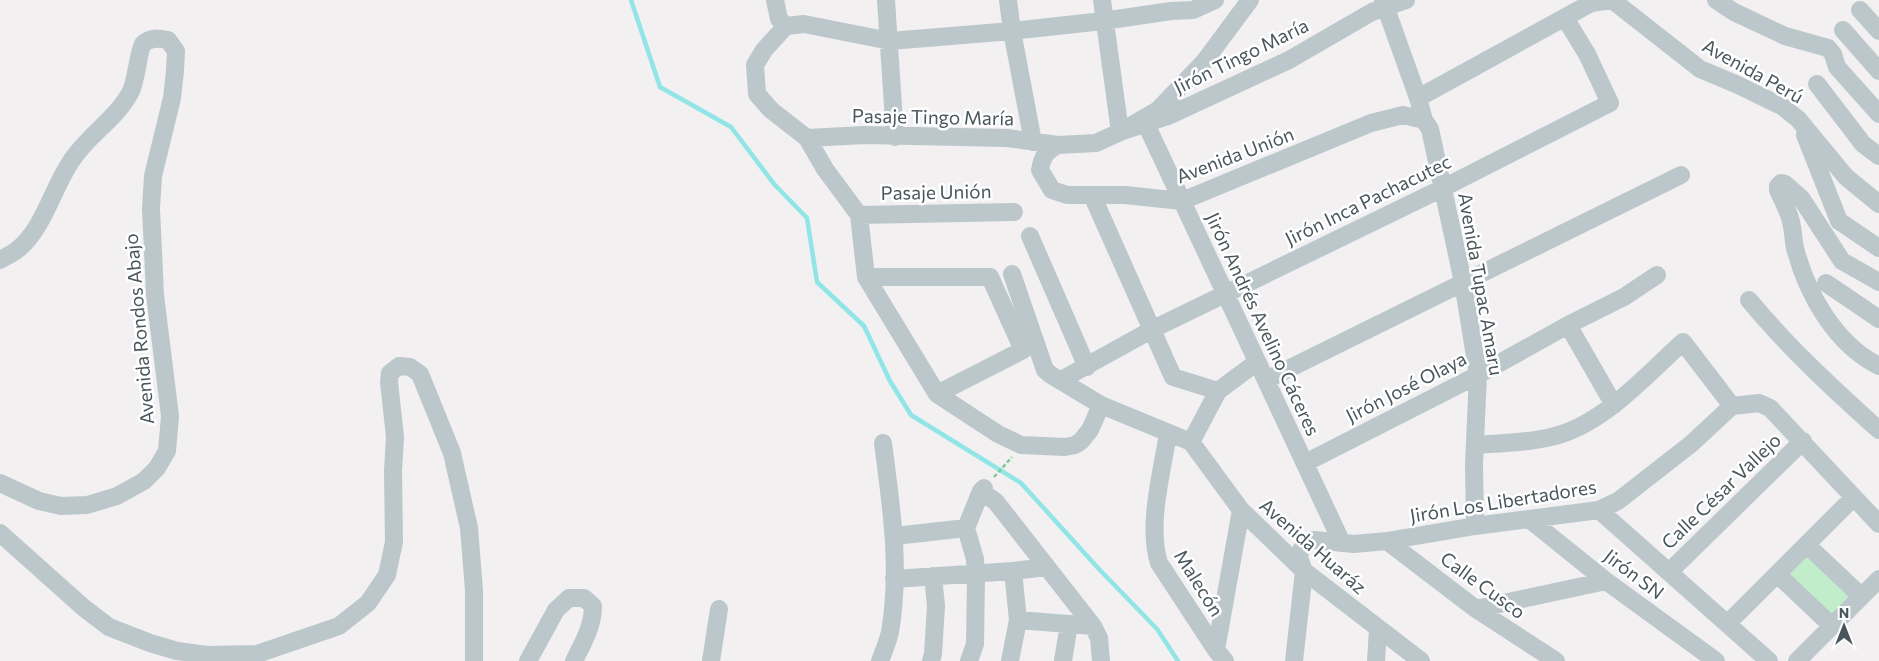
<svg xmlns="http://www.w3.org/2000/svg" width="1879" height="661" viewBox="0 0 1879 661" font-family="Commissioner,sans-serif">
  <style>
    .green { fill: #c1edca }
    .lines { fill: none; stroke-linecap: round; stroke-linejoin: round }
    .stream { stroke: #91e5e7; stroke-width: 4.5 }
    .path { stroke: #7bc994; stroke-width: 2.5; stroke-dasharray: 4 2.5; stroke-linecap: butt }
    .minor { stroke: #bcc7cc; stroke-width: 18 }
    .labels { text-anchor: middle; stroke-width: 5; stroke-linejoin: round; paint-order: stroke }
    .street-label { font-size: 19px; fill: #49575c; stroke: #fff }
  </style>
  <rect width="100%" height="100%" fill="#f2f0f0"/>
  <path class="green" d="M1807,550L1856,597L1832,621L1784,574Z"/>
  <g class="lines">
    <path class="stream" d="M631,0L660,87L731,127L774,184L807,218L817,282L864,326L890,381L911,415L1021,483L1098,568L1157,629L1178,661"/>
    <path class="path" d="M994,477L1012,457"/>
    <path class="minor" d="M775,0L779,19L786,26
      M886,0L895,137
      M1008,0L1012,31L1033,142
      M1102,0L1120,132L1168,116L1289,60L1372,12L1406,0
      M1383,0L1418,98L1424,120L1430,129L1463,282L1478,375L1474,464L1475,526
      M1716,0L1734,12L1785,36L1828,48L1833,54L1837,67L1879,114
      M1860,10L1879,31
      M786,26L764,50L755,65L757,94L771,110L807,138L825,169L859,215L866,277H990L1023,350L937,394L998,434L1021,445L1065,447L1075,445L1081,441L1090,430L1101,405
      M786,26L804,24L890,41L1012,31L1103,21L1171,11L1193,10L1215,0
      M1843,30L1879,71
      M1817,84L1863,144L1879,156
      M1418,98L1591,3L1612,0L1700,69L1738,85L1783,107L1798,119L1846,177L1879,204
      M1146,124L1342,543
      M1805,135L1839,221L1879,248
      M807,138L865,135L1007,138L1058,145L1096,143L1120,132L1158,110L1204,62L1250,0
      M1058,145C1046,151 1042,157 1040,170L1052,190L1067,195H1125L1182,201L1371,123L1403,115L1424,120
      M1092,195L1173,377L1218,391
      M859,215L1014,212
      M1030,236L1087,367
      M0,260C5,257 12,254 17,250C45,228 53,185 74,157C91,133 118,117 131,91C136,81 139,49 143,44C150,37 159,38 168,40L176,51L175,71L172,98L153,176L151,208L155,295L170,416L167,451L157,468L144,481L117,496L87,505L61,506L39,501L0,483
      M1012,274L1045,370L1051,375L1101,405L1191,442L1241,510L1304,571L1421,661
      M866,277L937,394
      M1879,282L1842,261L1801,198L1785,184L1781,183L1778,186V190C1782,199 1787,208 1790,218C1793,227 1793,238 1795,248C1807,294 1835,344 1879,366
      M1826,283L1879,319
      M1749,300C1788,347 1833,389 1879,430
      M1568,325L1614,405
      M1061,380L1153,329L1443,188L1610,103L1587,54L1565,18
      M1266,380L1681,175
      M1732,406L1759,403L1770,408L1879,524
      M1168,433C1162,473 1147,525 1159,563L1216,650L1225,661
      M1191,442L1218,391L1257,362
      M1476,445C1501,443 1527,443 1551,437C1602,426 1645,376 1683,342L1732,406
      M1305,463L1478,375L1568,325L1624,297L1657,275
      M981,491L996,502L1093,626L1099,638L1101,661
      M1599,510L1769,661
      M1529,519L1606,581L1716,661
      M0,533L84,608L109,627L150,643L177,651L207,655L257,654L339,626L368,603L387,575L394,542L393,471L395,437L389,382L390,373L399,366L410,367L420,374L452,453L469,528L474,590V661
      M895,536L966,528
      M1387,541L1476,609L1556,661
      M1807,545L1861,596
      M1013,571L1047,567
      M1669,572L1803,441
      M1777,574L1832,626
      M894,579L1013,571L1018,620L1093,626
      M1476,609L1606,581
      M1727,624L1853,498
      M1216,650L1241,510
      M528,661L556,610L569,598H584L593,606C593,626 583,643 574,661
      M711,661L719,609
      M880,661C884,651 888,641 890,632C901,568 891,505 883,443
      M931,661L933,654L936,606L933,576
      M969,661L975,644L976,575L975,559L966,528L981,491L984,488
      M1010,661L1018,620
      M1063,661L1069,624
      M1294,661L1304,571L1299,558L1300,552L1303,547L1307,542L1314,540L1354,544L1387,541L1475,526L1599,510L1618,501L1691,444L1732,406
      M1376,661L1378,628
      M1797,661L1879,579"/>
  </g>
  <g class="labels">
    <g class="street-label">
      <text transform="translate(1241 56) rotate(-26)" y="7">Jirón Tingo María</text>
      <text transform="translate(1753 71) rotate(29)" y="7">Avenida Perú</text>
      <text transform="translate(933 117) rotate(1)" y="7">Pasaje Tingo María</text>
      <text transform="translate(1235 155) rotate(-21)" y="7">Avenida Unión</text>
      <text transform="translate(936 192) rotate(-1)" y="7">Pasaje Unión</text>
      <text transform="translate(1368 200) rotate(-26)" y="7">Jirón Inca Pachacutec</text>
      <text transform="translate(1481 284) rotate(80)" y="7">Avenida Tupac Amaru</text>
      <text transform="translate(1263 324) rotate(65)" y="7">Jirón Andrés Avelino Cáceres</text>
      <text transform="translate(139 329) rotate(-95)" y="7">Avenida Rondos Abajo</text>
      <text transform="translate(1406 387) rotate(-27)" y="7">Jirón José Olaya</text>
      <text transform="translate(1721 491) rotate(-44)" y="7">Calle César Vallejo</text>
      <text transform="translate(1503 501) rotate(-9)" y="7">Jirón Los Libertadores</text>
      <text transform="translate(1313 546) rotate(41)" y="7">Avenida Huaráz</text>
      <text transform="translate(1634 574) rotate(37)" y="7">Jirón SN</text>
      <text transform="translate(1199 583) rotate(58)" y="7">Malecón</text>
      <text transform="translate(1483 585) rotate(36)" y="7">Calle Cusco</text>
    </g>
  </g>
  <g transform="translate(1844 626)" stroke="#ffffff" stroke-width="4" paint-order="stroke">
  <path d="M0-4L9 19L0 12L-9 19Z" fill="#49575c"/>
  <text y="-8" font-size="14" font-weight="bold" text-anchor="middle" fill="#49575c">N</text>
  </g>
</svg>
